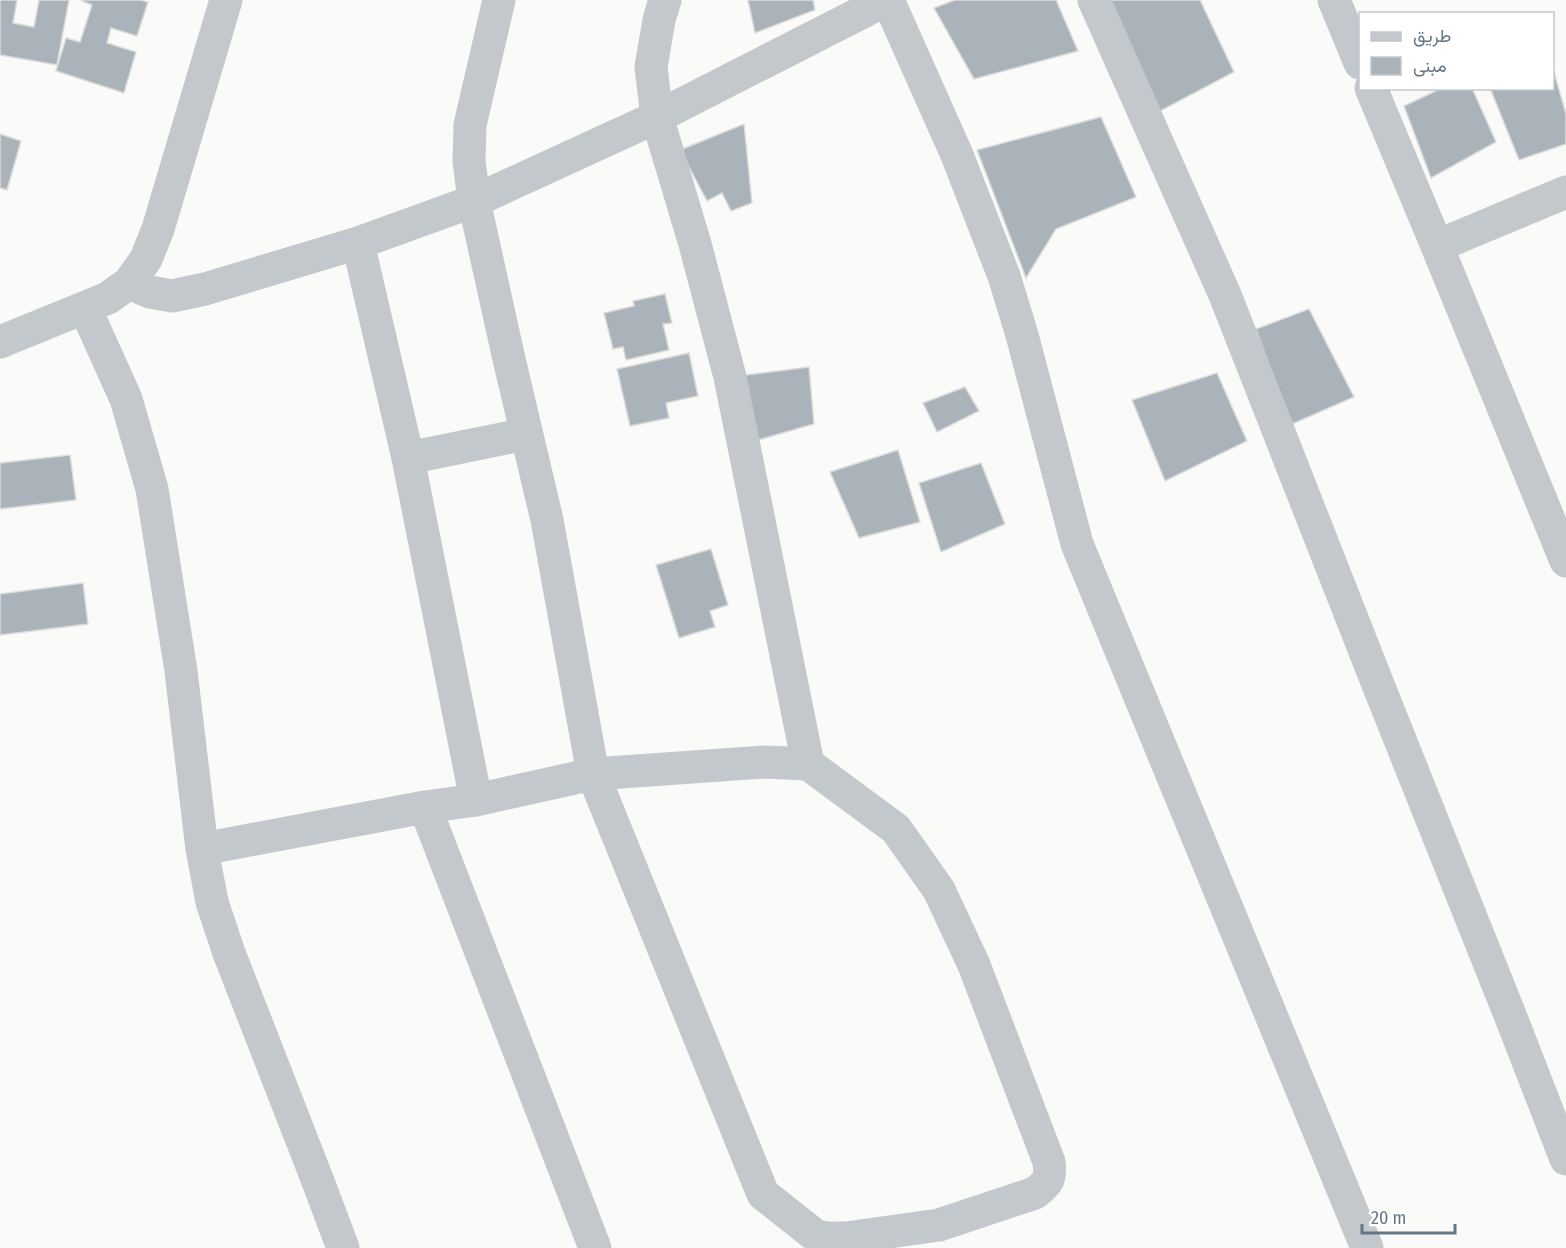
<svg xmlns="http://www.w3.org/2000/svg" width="1566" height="1248" viewBox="0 0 1566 1248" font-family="'Fira Sans Condensed',Vazirmatn,sans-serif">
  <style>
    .building { fill: #aab3b9; stroke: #dcdcda; stroke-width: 1.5 }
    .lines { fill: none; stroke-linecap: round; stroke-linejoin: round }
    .minor { stroke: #c3c8cc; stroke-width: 33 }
  </style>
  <rect width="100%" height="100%" fill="#fafaf8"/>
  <path class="building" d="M0,0H17L13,23L34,27L39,0H69L57,65L0,55Z
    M82,0H140L148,2L137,36L111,28L107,43L136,52L124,93L56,71L66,38L80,42L92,5L82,1Z
    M748,0H813L815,10L755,33Z
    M955,0H1056L1078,51L974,79L934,8Z
    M1107,0H1200L1234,72L1147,118Z
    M1552,65L1566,114V144L1519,160L1490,88H1552Z
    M1442,88H1472L1496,142L1431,178L1404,106Z
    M1101,117L1136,197L1056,229L1026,278L977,150Z
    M744,124L752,203L731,211L722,193L707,201L680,150Z
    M0,134L21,141L7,190L0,188Z
    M665,294L672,323L663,324L669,350L626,360L623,347L613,349L604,313L634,306L633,301Z
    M1309,309L1354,397L1290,425L1256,329Z
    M689,353L698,396L666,403L669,418L630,426L617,369Z
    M809,367L814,424L744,444L730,377Z
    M1217,373L1247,441L1165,481L1132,400Z
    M965,387L979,411L937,432L923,403Z
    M898,450L920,522L859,538L830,472Z
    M70,455L76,500L0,509V463Z
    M981,463L1005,524L941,552L919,483Z
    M711,549L728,605L710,611L715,627L679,638L656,565Z
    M83,583L88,624L0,635V594Z"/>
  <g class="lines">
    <path class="minor" d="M665,0L659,20L651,67L657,117L695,244L730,377L808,764
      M888,0L957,155L1004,276L1022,335L1077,544L1367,1248
      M1094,0L1225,295L1377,682L1512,1020L1566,1159
      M1334,0L1360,63
      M1371,88L1437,246L1566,561
      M358,243L408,458L476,800
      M1437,246L1566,192
      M129,283L150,292L172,296L205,289L358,243L474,201L657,117L886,0
      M85,308L126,399L152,489L181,671L202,849L212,902L229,953L319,1184L343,1248
      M0,342L108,298L129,283L146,259L158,229L226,0
      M408,458L526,434
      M425,807L595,1248
      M202,849L425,807L476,800L593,774L765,762L808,764L896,829L939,890L974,965L1049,1162C1051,1179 1048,1183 1035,1193L939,1225L846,1238H827L816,1236L763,1194L593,774L547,520L509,359L474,201L469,161L470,125L499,0"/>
  </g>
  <rect x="1359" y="12" width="195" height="78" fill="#ffffff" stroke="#c1c8cd" stroke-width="1.5"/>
  <rect x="1371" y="32" width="30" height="9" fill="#c3c8cc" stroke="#c1c8cd" stroke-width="1.5"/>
  <text x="1413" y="42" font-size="18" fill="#657683">طريق</text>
  <rect x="1371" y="57" width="30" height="18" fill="#aab3b9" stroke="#c1c8cd" stroke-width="1.5"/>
  <text x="1413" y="72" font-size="18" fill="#657683">مبنى</text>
  <path d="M1362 1224v9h93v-9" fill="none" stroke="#657683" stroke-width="3"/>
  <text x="1371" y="1224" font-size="18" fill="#657683" stroke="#ffffff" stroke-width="4.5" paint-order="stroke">20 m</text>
</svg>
